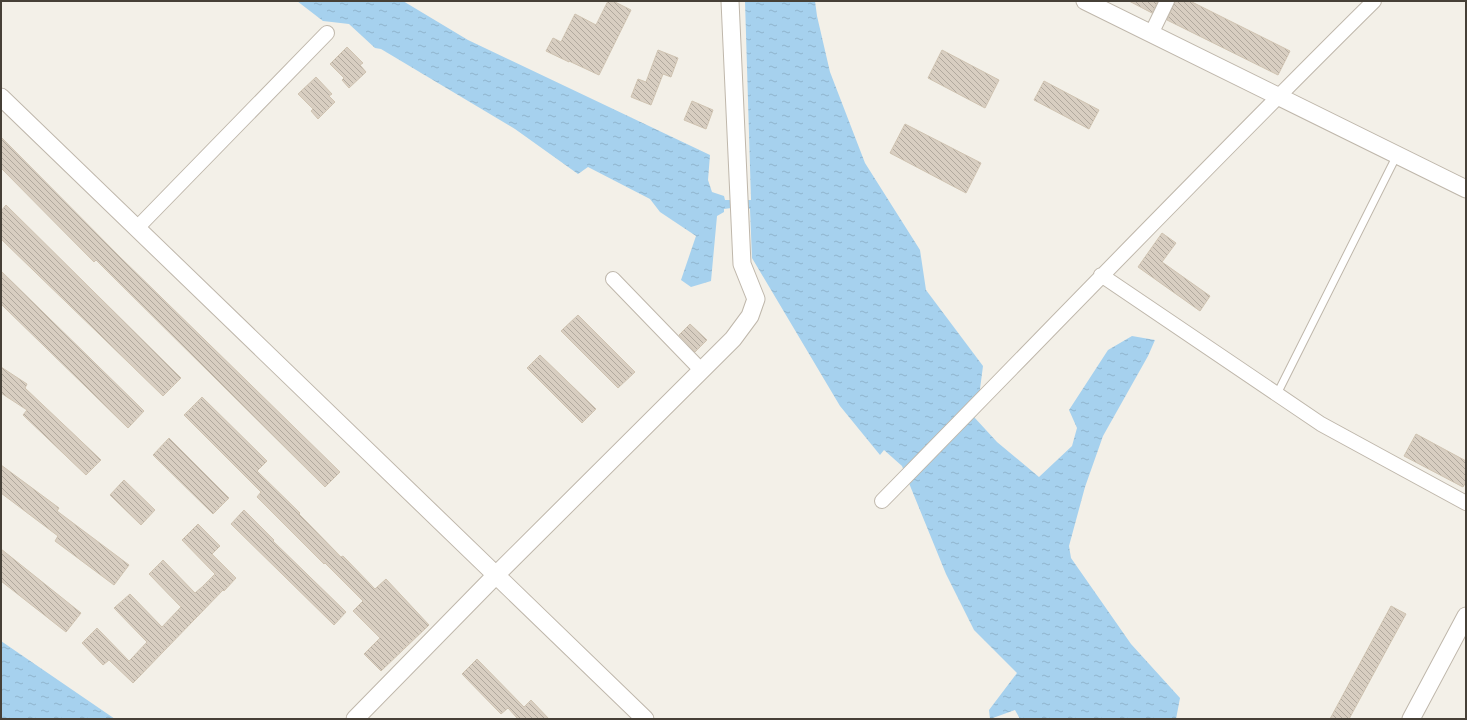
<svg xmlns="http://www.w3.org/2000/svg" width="1467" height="720" viewBox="0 0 1467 720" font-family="Mulish,sans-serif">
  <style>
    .water { fill: url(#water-ripples) }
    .building { fill: url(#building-back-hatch); stroke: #cfc3b1 }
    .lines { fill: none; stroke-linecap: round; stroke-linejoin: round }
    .service-casing { stroke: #bfb7ab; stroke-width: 9 }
    .minor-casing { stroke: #bfb7ab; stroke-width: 16 }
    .tertiary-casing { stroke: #bfb7ab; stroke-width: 19 }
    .service { stroke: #fff; stroke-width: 7 }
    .minor { stroke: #fff; stroke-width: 14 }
    .tertiary { stroke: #fff; stroke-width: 17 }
  </style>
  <defs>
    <pattern id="water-ripples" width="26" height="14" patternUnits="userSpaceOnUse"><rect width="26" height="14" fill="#a6d1ee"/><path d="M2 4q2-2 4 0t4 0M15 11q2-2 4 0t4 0" fill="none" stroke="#90b4cd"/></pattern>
    <pattern id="building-back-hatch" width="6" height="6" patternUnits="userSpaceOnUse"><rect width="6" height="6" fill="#d8cec1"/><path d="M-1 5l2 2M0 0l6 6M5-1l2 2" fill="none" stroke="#b1a99e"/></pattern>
  </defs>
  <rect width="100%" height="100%" fill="#f3f0e8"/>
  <path class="water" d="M297,1H403L468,40L710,155L708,180L712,192L724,196L725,200H751L745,1H815L817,16L830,72L865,163L920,250L926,290L983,366L980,389L988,400L974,417L997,442L1039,477L1072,446L1077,428L1069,410L1108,350L1132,336L1155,340L1148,356L1103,436L1085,487L1069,546L1071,558L1131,644L1180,698L1176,719H1020L1015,710L990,719L989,710L1017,673L974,630L946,574L902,466L884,450L880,455L840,406L752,258L750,209L746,206L724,209V212L717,216L711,281L691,287L681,280L696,236L660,212L650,199L588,167L578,174L515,129L381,49L375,48L349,24L323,21Z
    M1,641L115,719H1Z"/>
  <path class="building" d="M608,1H613L631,10L599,75L569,61V62L546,51L553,38L561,42L575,14L596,25Z
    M1129,1H1158L1152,13Z
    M1175,1H1190L1290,51L1278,75L1167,20Z
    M347,47L363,63L360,65L366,72L349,88L342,80L344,78L330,64Z
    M658,50L678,58L671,77L663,74L651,105L631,97L638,79L646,82Z
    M942,50L999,80L985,108L928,78Z
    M316,77L332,94L329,96L335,102L318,119L311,111L313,109L298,94Z
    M1044,81L1099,110L1089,129L1034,100Z
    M692,101L713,110L706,129L684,120Z
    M905,124L981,163L966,193L890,153Z
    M1,137L120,257L340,472L325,487L96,260L94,262L1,168Z
    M6,205L181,378L163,396L1,239V211Z
    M1162,233L1176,243L1162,262L1210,296L1200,311L1138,267Z
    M1,271L144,411L128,428L1,304Z
    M578,315L635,372L618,388L561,331Z
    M690,324L707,340L695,352L679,335Z
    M540,355L596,409L582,423L527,368Z
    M1,367L27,384L25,388L101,460L86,475L23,415L27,410L1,393Z
    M202,397L267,461L257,471L300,513L299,514L341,557L343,556L375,589L386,579L429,625L381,671L364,654L380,638L353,611L363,601L325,563L324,564L257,497L261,492L184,415Z
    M1416,434L1466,461V482L1463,487L1404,456Z
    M169,438L229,498L213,514L153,455Z
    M1,465L59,508L57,511L129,565L114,585L55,541L58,536L1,493Z
    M124,480L155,510L141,525L110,495Z
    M244,510L274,540L273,541L346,612L334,625L231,524Z
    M198,524L220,546L212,554L236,578L224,591L223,590L133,683L109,660L103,665L82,643L97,628L129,661L133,657L147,642L114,608L130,594L162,627L181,607L149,574L163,560L195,593L202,587L215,574L182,540Z
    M1,549L81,613L66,632L1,581Z
    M1391,606L1406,614L1349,719H1330Z
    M477,659L524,707L531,700L549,719H518L508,708L501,714L462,674Z"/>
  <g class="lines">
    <g class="service-casing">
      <path id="service" d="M1277,394L1397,155"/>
    </g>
    <g class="minor-casing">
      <path id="minor" d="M1151,34L1167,1
        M137,228L327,33
        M1101,275L1321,424L1466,503
        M613,279L702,371
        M882,501C1046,334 1208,165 1374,1"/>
    </g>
    <g class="tertiary-casing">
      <path id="tertiary" d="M1085,1L1466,189
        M1,97L645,719
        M355,719L496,575L733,339L750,316L756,299L742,264L730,1
        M1411,719L1466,616"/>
    </g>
    <use href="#service" class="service"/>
    <use href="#minor" class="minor"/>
    <use href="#tertiary" class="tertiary"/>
  </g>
  <rect width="1467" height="720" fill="none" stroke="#464037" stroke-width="4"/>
</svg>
